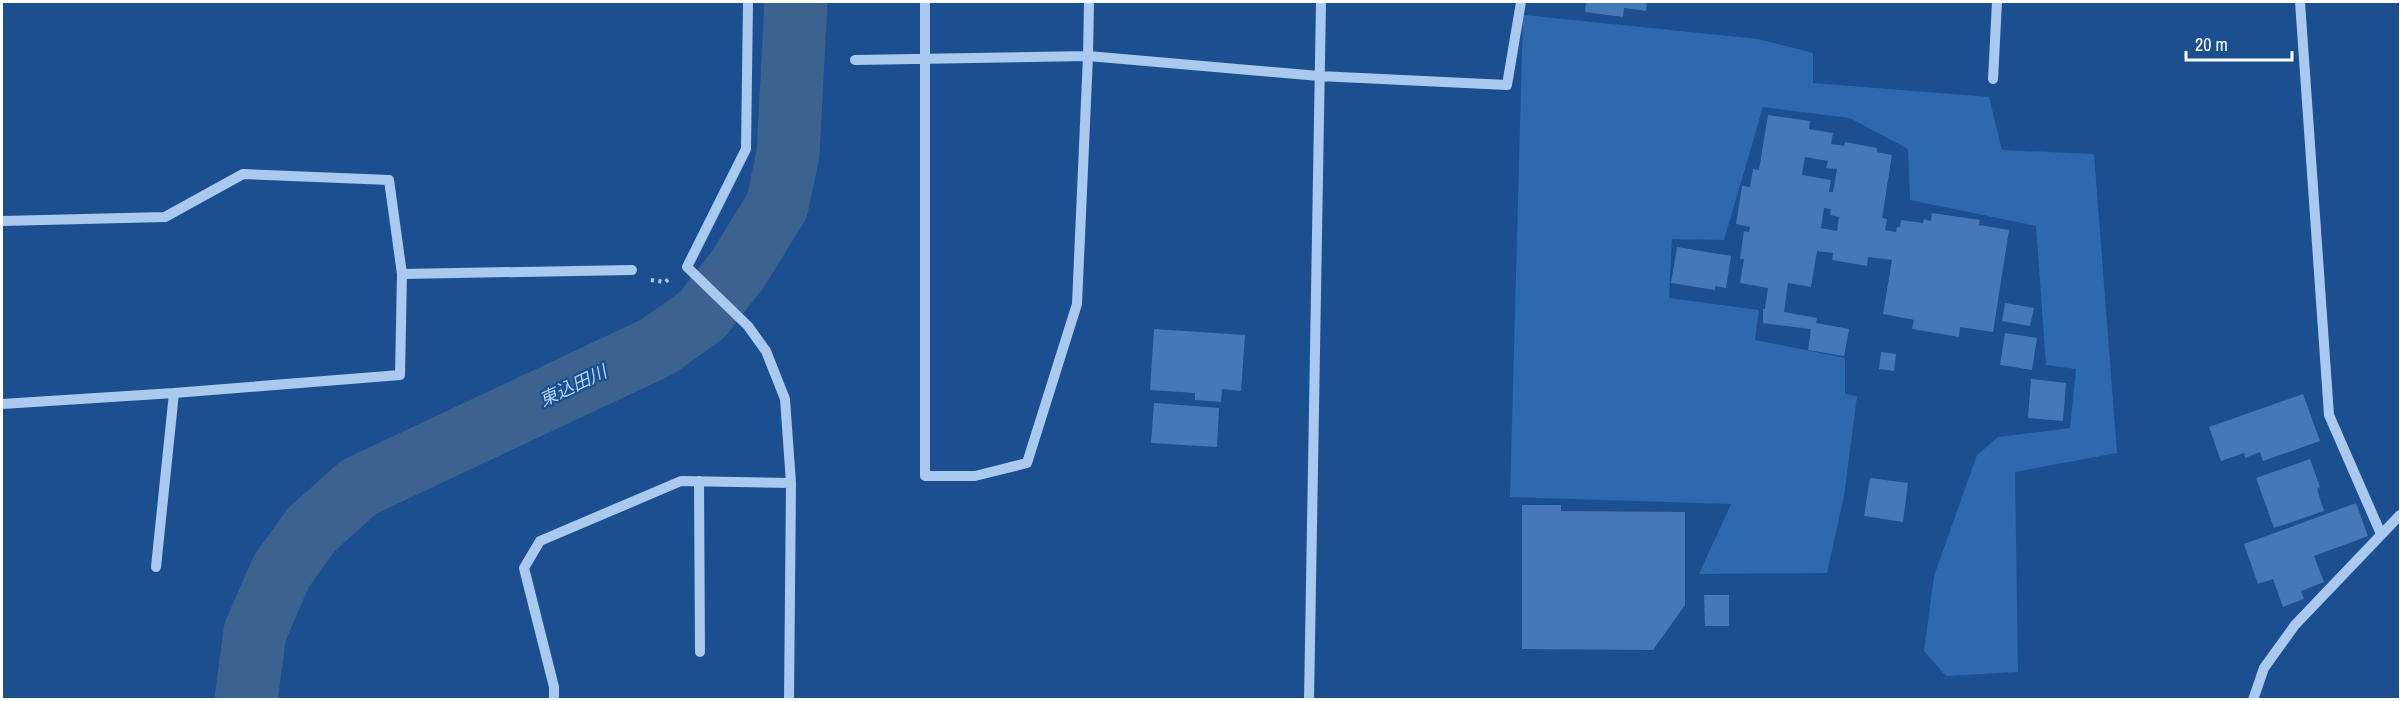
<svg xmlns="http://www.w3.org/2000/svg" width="2402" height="701" viewBox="0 0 2402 701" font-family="'Archivo Narrow','Noto Sans JP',sans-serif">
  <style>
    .green { fill: #2e69ad }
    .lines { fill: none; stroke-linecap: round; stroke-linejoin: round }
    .river { stroke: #3c6290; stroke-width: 63 }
    .building { fill: #4478b7; fill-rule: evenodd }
    .path { stroke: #a9c9ee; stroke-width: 4; stroke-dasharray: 3 4.5; stroke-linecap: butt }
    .minor { stroke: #a9c9ee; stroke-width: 10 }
    .labels { text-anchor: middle; stroke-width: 4.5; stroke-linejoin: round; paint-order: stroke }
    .water-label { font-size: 18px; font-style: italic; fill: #b5d3f5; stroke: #1b4f8f }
  </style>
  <rect width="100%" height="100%" fill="#1b4f8f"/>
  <path class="green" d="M1523,15L1758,39L1813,53V83L1989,97L2002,150L2094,154L2117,453L2015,472L2018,672L1946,676L1924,651L1934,576L1977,455L1998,437L2070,428L2076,369L2046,365L2036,226L1910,200L1908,149L1850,118L1763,107L1724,240L1672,239L1669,298L1759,310L1755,340L1845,358V394L1857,396L1844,496L1827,573L1699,574L1731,504L1510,497Z"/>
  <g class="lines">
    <path class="river" d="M246,700L255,632L281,572L311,530L359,487L657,347L702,315L738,269L777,206L788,154L796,2"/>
  </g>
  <path class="building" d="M1586,2H1647L1646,11L1624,8L1623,17L1585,12Z
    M1768,115L1810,121L1809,129L1833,133L1831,144L1844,146L1845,142L1877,148V152L1892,155L1882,218L1887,219L1885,230L1896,232L1897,227H1900L1901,220L1923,223L1924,219L1931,221L1932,213L1980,220L1979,225L2009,230L1993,332L1960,327L1959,337L1912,329L1914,320L1883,314L1892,260L1868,257L1867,266L1832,260L1833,253L1817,251L1811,287L1788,283L1784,312L1817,318L1816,323L1849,329L1844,356L1808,350L1811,329L1763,323V309H1765L1768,288L1740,283L1744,259H1740L1744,231L1749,232L1750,227L1736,224L1742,186L1750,187L1753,169L1759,170ZM1805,157L1828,161L1826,168L1837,169L1833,192H1829L1831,180L1802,175ZM1824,208L1831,209L1830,215L1839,217L1837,231L1821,228Z
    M1677,247L1731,256L1726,288L1715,286V290L1671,283Z
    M2005,303L2034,308L2030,326L2002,321Z
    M1154,329L1245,335L1241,391L1222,389L1221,402L1195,400V393L1150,390Z
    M2005,333L2037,338L2032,370L2000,365Z
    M1881,352L1896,354L1894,371L1879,369Z
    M2031,379L2066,383L2063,421L2028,418Z
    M2303,394L2320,441L2263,461L2260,452L2245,458L2244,453L2221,461L2209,427Z
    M1154,403L1219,408L1217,447L1151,443Z
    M2310,459L2320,487L2317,489L2324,511L2274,528L2256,478Z
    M1870,478L1908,483L1903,522L1864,516Z
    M2356,503L2368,536L2314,556L2324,582L2301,591L2304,599L2283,607L2273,579L2258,584L2244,544Z
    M1522,505H1561V511L1685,512V605L1653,650L1522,649Z
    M1704,595H1729V626H1705Z"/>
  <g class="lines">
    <path class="path" d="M651,280L665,282L669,279"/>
    <path class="minor" d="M748,2L746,149L687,267L748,326L766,351L785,399L791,483L789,700
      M925,2V476H975L1027,463L1077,304L1088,56L1089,2
      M2300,2L2329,415L2381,534
      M855,60L1088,56L1319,76L1507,85L1521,2
      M1993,79L1997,2
      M2,221L165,217L243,174L389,180L402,274L400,375L174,393
      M402,274L632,270
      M2,404L174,393L156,567
      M699,481L700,652
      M554,700V687L524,568L540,541L681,481L791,483
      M1309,700L1321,2
      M2253,700L2264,668L2295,625L2400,515"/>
  </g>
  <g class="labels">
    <g class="water-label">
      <text transform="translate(573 386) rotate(-25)" y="6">東込田川</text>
    </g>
  </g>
  <rect width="2402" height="701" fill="none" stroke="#ffffff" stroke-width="6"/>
  <path d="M2186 51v9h106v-9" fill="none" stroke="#ffffff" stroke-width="3"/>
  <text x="2195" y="51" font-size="18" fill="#ffffff" stroke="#1b4f8f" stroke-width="4.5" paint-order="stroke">20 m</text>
</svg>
